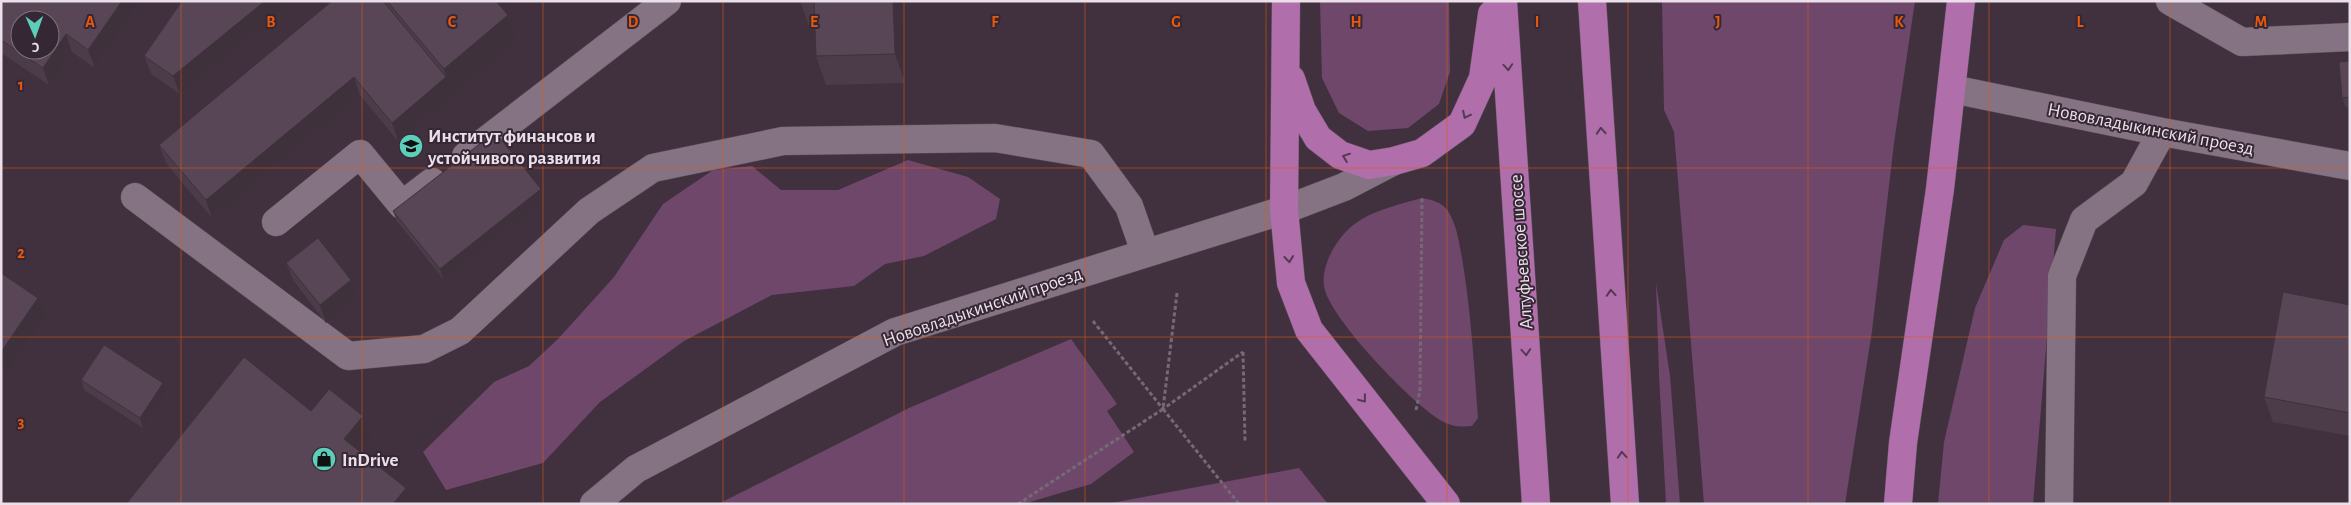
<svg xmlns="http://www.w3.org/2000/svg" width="2351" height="505" viewBox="0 0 2351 505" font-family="'Alegreya Sans',sans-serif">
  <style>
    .green { fill: #6e476b }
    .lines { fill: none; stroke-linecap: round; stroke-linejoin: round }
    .minor-casing { stroke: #5e505d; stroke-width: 29 }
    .major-casing { stroke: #5e505d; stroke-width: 29 }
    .path { stroke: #776875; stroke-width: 3; stroke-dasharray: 4 2.5; stroke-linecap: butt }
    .minor { stroke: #857383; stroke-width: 28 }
    .major { stroke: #b06eab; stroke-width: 28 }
    .wall { fill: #4c3c4a }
    .shaded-wall { fill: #3e313c }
    .building { fill: #584656; stroke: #3e313c; fill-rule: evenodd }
    .oneway { stroke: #543952 }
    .grid { fill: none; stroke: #e8590c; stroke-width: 1; stroke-opacity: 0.55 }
    .labels { text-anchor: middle; stroke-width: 4; stroke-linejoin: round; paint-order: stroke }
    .street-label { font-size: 19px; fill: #ebe0e9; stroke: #362735 }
    .poi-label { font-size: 19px; font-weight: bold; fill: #ebe0e9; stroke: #362735; text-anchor: start }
    .grid-label { font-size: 16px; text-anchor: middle; font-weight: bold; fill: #e8590c; stroke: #362735; stroke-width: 4; stroke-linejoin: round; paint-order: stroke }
  </style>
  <rect width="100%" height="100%" fill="#41313f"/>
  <path class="green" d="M1320,1H1449L1450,72L1439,104L1408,128L1368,131L1339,113L1322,78Z
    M1662,1H1915L1894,143L1872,331L1845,504H1704L1674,132L1664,110Z
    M908,160L968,177L1000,199L996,219L924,256L885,264L854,286L772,295L684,341L600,402L543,463L446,490L423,452L494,382L529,366L558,339L614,277L663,204L713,170L752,166L781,190H838Z
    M1422,198C1432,200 1442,202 1448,211C1457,225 1459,243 1462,258C1471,311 1474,365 1478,418L1472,426C1461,427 1452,427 1442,421C1414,406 1328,317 1324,286C1321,265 1337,238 1352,226C1372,210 1398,205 1422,198Z
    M2023,225L2056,229L2033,504H1938L1944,442L1975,308L2004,240Z
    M1656,283L1670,376L1680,504H1666L1659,375Z
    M1071,339L1117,404L1107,411L1134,452L1091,484L1023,504H718L909,408Z
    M1299,468L1328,504H1106Z"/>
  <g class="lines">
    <g class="minor-casing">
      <path id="minor" d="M2170,1L2242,42L2350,37
        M1952,89L2162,132L2350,166
        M466,156L667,1
        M135,197L348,356L424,349L460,331L589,211L653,168L783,141L995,138L1091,154L1129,206L1145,252
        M276,222L360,154L402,205L432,182
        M594,504L636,469L895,332L1284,210L1344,187L1394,161
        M2059,504L2062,276L2084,220L2134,183L2162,132"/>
    </g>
    <g class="major-casing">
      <path id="major" d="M1286,1L1284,210L1291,283L1309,330L1446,504
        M1503,1L1536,504
        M1592,1L1625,504
        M1291,79L1302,111L1318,138L1340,155L1369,165L1394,161L1422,153L1462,124L1483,78L1492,14
        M1898,504L1903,443L1940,189L1961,1"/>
    </g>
    <path class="path" d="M1177,293L1163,409L1239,504
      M1093,321L1163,409L1243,352
      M1243,352L1245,441
      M1416,410L1420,391L1422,198
      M1018,504L1163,409"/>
    <use href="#minor" class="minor"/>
    <use href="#major" class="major"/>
  </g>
  <path class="wall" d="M1,1H140L95,68L72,52L49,85L1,53Z
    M182,1H280L283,10L180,94L151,74L144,56Z
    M332,1H496L508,15L518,41L398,141L360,95L212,218L166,163L159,145Z
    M800,1H902L905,83L826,85L816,56L815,29H810Z
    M2350,61V107L2346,108L2342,98Z
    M541,189L544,199L443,279L397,221L393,211Z
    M286,263L351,280L357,297L326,323L293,280Z
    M2350,305V436L2273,422L2264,397Z
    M81,380L166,393L143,428L84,390Z"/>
  <path class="shaded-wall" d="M122,1H140L95,68L88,50Z
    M265,1H280L283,10L180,94L173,76Z
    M893,1H902L905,83L895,54Z
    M508,15L518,41L398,141L392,123L446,77L444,69Z
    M66,34L72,52L49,85L43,68Z
    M354,77L360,95L212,218L206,200Z
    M541,189L544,199L443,279L440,269Z
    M351,280L357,297L326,323L320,305Z
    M38,298L45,316L1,379V352Z
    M163,383L166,393L143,428L140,418Z
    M363,416L371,438L352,461L344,439Z
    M406,488L411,504H393Z"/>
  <path class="building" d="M1,1H122L88,50L66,34L43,68L1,40ZM20,20H50V50H20Z
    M182,1H265L173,76L144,56Z
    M332,1H383L446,77L392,123L354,77L206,200L159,145Z
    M387,1H496L508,15L444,69Z
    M814,1H893L895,54L816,56Z
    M2350,61V97L2342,98L2339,62Z
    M495,132L541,189L440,269L393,211Z
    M318,238L351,280L320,305L286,263Z
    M1,273L38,298L1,352Z
    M2283,292L2350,305V413L2264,397Z
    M104,345L163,383L140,418L81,380Z
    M244,357L311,411L329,389L363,416L344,439L406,488L393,504H126Z"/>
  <defs><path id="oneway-chevron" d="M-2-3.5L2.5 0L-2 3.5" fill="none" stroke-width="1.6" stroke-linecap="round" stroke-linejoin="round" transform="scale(1.25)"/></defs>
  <g class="oneway">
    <use href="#oneway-chevron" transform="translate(1508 67) rotate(86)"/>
    <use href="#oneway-chevron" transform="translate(1466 115) rotate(116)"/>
    <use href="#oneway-chevron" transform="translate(1601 131) rotate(-94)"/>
    <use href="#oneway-chevron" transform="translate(1346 157) rotate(-159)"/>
    <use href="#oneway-chevron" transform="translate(1289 259) rotate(84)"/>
    <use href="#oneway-chevron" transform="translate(1611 293) rotate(-94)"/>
    <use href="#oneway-chevron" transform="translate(1526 352) rotate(86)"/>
    <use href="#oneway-chevron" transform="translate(1363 399) rotate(52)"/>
    <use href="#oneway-chevron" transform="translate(1622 455) rotate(-94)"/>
  </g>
  <path class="grid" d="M181,1V504M362,1V504M543,1V504M723,1V504M904,1V504M1085,1V504M1266,1V504M1447,1V504M1628,1V504M1808,1V504M1989,1V504M2170,1V504M1,168H2350M1,337H2350"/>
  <defs>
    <g id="university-disc" transform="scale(1.25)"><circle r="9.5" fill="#5cceba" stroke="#362735"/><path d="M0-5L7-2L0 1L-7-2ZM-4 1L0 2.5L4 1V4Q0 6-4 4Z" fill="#111"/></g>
    <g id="shop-disc" transform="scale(1.25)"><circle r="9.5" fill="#5cceba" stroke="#362735"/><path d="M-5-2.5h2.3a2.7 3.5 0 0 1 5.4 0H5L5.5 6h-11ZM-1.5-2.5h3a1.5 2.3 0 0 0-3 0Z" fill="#111"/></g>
  </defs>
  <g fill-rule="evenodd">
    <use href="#university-disc" x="411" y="146"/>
    <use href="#shop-disc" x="324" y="459"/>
  </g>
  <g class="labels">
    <g class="street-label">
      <text transform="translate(2151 128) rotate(11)" y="7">Нововладыкинский проезд</text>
      <text transform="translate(1520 252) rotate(-94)" y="7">Алтуфьевское шоссе</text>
      <text transform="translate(982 306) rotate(-19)" y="7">Нововладыкинский проезд</text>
    </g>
    <g class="poi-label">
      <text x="428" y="142">Институт финансов и<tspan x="428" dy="22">устойчивого развития</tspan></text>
      <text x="342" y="466">InDrive</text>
    </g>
  </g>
  <g class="grid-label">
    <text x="90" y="27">A</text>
    <text x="271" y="27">B</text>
    <text x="452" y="27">C</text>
    <text x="633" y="27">D</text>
    <text x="814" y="27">E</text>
    <text x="995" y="27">F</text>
    <text x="1176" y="27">G</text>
    <text x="1356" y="27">H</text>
    <text x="1537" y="27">I</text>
    <text x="1718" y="27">J</text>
    <text x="1899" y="27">K</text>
    <text x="2080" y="27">L</text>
    <text x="2261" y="27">M</text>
    <text x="21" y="90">1</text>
    <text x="21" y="258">2</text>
    <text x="21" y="427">3</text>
  </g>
  <rect width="2351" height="505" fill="none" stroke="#ebe0e9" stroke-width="5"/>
  <g transform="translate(35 35) rotate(178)"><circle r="24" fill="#362735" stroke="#7e717d"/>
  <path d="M0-4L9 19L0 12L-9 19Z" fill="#5cceba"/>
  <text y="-8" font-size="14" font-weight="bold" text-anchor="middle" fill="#ebe0e9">С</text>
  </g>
</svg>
